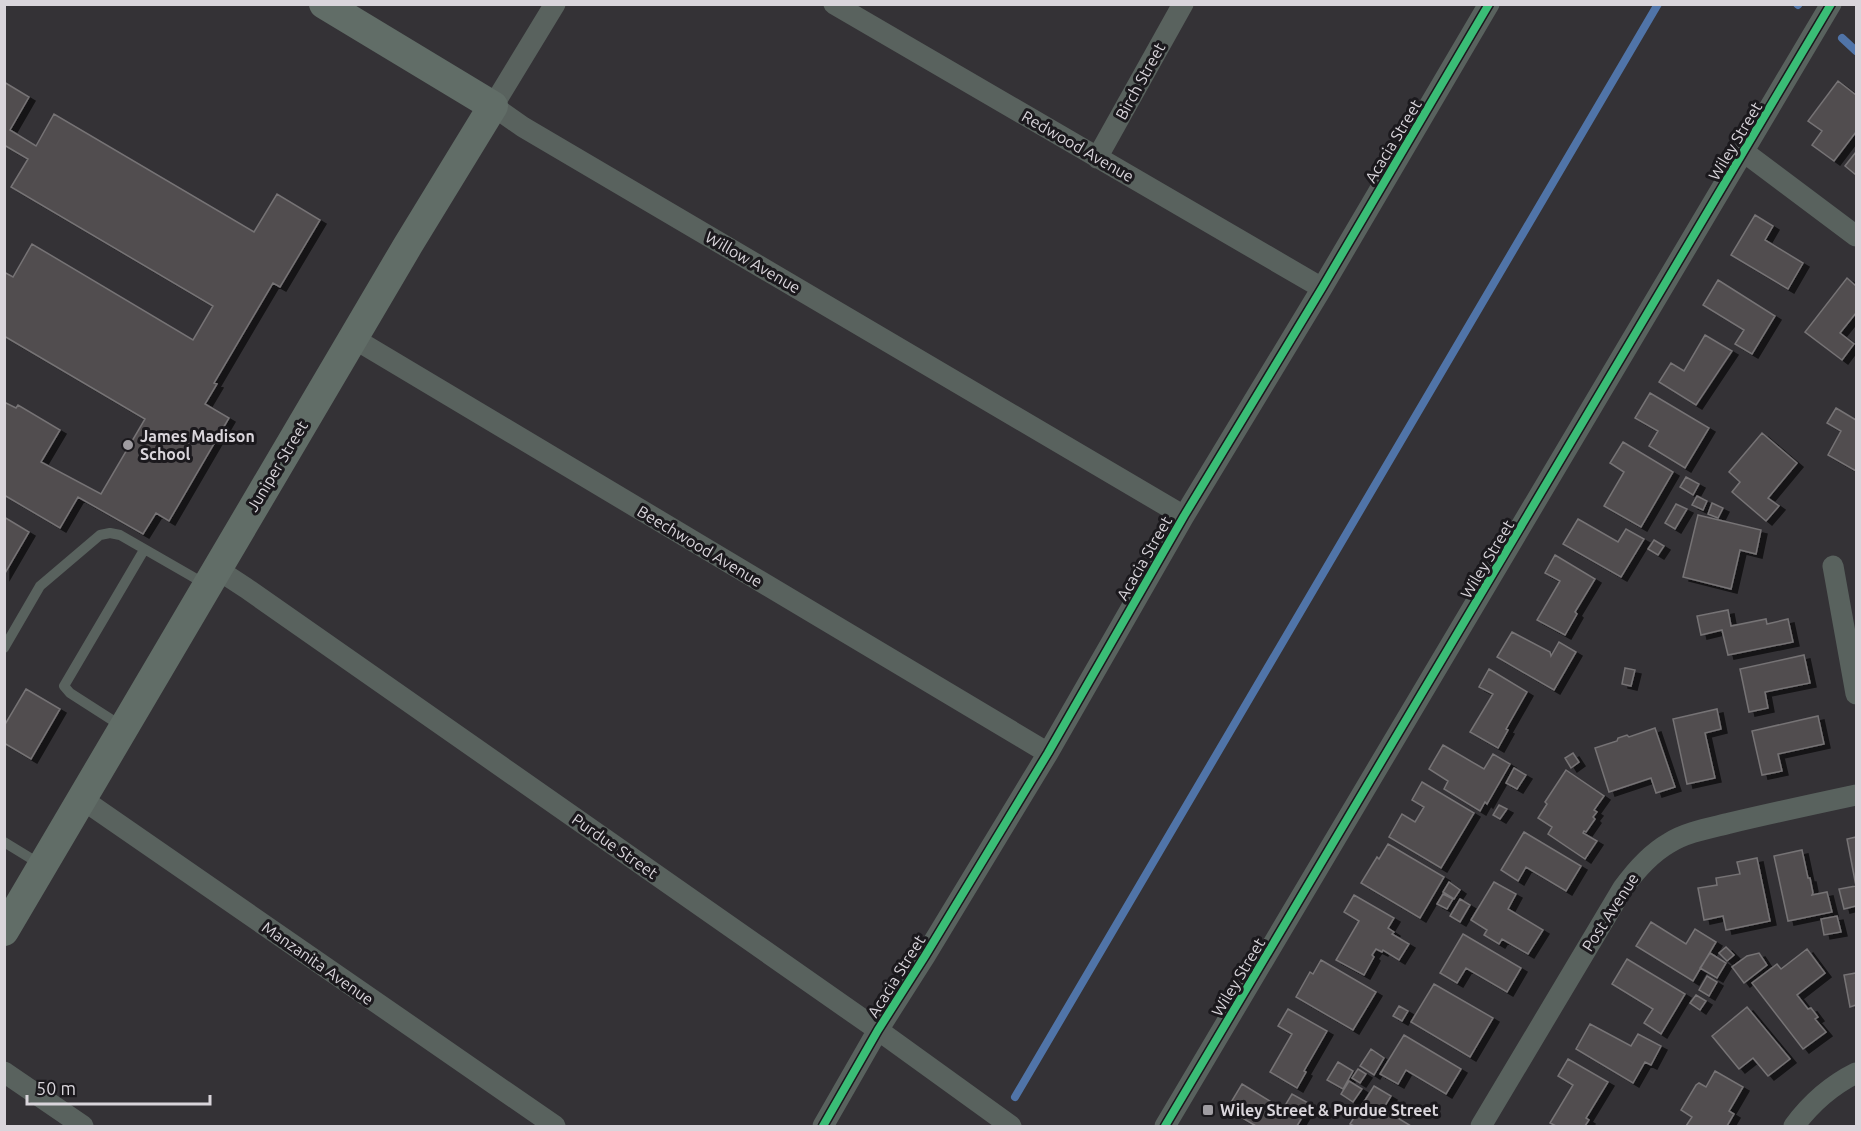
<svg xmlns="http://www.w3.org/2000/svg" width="1861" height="1131" viewBox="0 0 1861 1131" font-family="Ubuntu,sans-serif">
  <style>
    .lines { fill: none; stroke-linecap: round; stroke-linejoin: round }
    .stream { stroke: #5074a8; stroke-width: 8 }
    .building { fill: #514e50; stroke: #767375; stroke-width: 1.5; filter: url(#shadow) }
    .lane { stroke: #59625e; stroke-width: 10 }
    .street { stroke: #59625e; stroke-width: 21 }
    .secondary { stroke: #616d67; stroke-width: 30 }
    .cycleway-casing { stroke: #1b191d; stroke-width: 11 }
    .cycleway { stroke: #3abd76; stroke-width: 8 }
    .poi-dot { fill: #9f9ca1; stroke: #1b191d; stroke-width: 2 }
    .labels { text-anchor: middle; stroke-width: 6; stroke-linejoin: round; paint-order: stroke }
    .street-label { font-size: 16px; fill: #d9d5db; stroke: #1b191d }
    .poi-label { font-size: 16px; font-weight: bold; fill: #d9d5db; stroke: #1b191d; text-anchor: start }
  </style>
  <defs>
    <filter id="shadow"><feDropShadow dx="6" dy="4" stdDeviation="0" flood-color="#0009"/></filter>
  </defs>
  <rect width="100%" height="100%" fill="#343236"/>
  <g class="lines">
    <path class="stream" d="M1797,4L1798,5
      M1842,38L1856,51
      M1015,1097L1658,4"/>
  </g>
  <path class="building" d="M1838,81L1856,95V132L1834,161L1812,145L1822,131L1808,121Z
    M4,82L29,97L10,130L36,146L54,114L254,232L277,194L320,220L280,287L273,283L214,383L217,384L205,404L229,418L169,521L156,513L143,534L78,497L60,528L4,495V402L16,408L18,405L60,430L41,462L101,494L145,419L4,336V272L13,277L32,244L193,340L213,306L11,187L28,159L4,145Z
    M1856,152V175L1845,166Z
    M1755,215L1773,226L1765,240L1803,263L1788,289L1731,255Z
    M1847,278L1856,286V313L1840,333L1854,344L1842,360L1805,332Z
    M1718,280L1775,316L1752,354L1735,344L1744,330L1703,305Z
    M1705,335L1732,351L1696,405L1659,382L1671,363L1684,371Z
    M1650,393L1709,428L1685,468L1649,446L1658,431L1635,418Z
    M1836,408L1856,420V471L1828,455L1841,431L1827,423Z
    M1762,433L1797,463L1768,498L1779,506L1766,521L1732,492L1740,482L1729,472Z
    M1623,442L1673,472L1641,527L1604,506L1624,472L1610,463Z
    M1686,477L1699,484L1693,495L1680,487Z
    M1697,496L1707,501L1703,510L1692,505Z
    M1712,503L1723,508L1718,518L1708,514Z
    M1676,504L1687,509L1675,529L1665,523Z
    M1698,515L1761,530L1756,554L1740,550L1731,589L1683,577Z
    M4,517L29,532L4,575Z
    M1578,519L1618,542L1626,529L1644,539L1621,577L1563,544Z
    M1654,540L1664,546L1658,555L1648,549Z
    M1555,555L1595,579L1575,612L1577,614L1565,635L1537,620L1560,581L1545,573Z
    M1728,610L1731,626L1766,619L1767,624L1788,619L1793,642L1728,655L1722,630L1701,635L1697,616Z
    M1512,632L1550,652L1551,656L1559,642L1576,652L1554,690L1497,657Z
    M1804,655L1810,683L1765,692L1768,708L1749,712L1740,669Z
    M1625,668L1635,670L1631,686L1622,684Z
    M1489,669L1527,692L1506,729L1508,730L1498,748L1470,732L1493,694L1479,687Z
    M26,689L60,709L31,759L4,743V726Z
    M1717,709L1721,729L1705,733L1715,778L1687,784L1673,719Z
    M1818,716L1824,744L1778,754L1782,771L1762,775L1752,731Z
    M1655,728L1675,787L1656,793L1651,778L1609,792L1595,748L1617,741L1618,738L1627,735L1629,737Z
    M1443,745L1484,769L1493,754L1510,764L1487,804L1485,802L1480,811L1444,789L1448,781L1429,769Z
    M1573,753L1579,762L1571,768L1565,758Z
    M1514,768L1526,775L1517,789L1506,783Z
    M1566,770L1604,796L1594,810L1597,812L1593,817L1595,819L1586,832L1584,831L1583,833L1597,841L1585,859L1548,834L1552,827L1538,818L1547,804L1545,802Z
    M1422,782L1474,813L1441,868L1389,837L1402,814L1415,822L1424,807L1412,800Z
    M1499,805L1507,809L1500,819L1493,815Z
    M1524,832L1581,866L1566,891L1526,867L1518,881L1501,870Z
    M1856,837V886L1847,839Z
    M1388,844L1444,877L1420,918L1361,883L1377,857L1379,859Z
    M1802,850L1808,878H1810L1813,893L1812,895L1827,892L1832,912L1788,921L1774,856Z
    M1757,858L1770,921L1726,930L1723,916L1704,920L1698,888L1717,885L1716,878L1740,874L1737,862Z
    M1449,882L1460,890L1454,899L1443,892Z
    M1494,882L1516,894L1508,909L1543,930L1528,954L1502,939L1499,944L1484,935L1487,930L1471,920Z
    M1856,886V906L1844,909L1839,889Z
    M1443,894L1453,899L1447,909L1437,904Z
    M1354,895L1394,918L1388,928L1394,932L1392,934L1409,944L1399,960L1383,950L1382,952L1376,949L1372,955L1374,957L1364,975L1336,960L1359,921L1344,912Z
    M1460,899L1470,905L1460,922L1450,916Z
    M1837,916L1841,932L1824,935L1821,919Z
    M1651,922L1686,944L1695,929L1716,942L1693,981L1636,946Z
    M1463,934L1521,968L1507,992L1466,968L1457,983L1440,973Z
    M1726,947L1734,955L1727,961L1719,953Z
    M1807,949L1825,973L1797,995L1808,1009L1811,1008L1818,1017L1815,1019L1826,1032L1803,1049L1752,983L1777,964L1781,969Z
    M1710,953L1726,963L1717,978L1700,968Z
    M1759,953L1767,965L1744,983L1732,967L1747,956Z
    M1627,959L1685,994L1661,1034L1644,1023L1653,1009L1612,984Z
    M1321,960L1376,992L1353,1030L1296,997L1310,972L1313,974Z
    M1856,973V1005L1850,1007L1844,975Z
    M1707,976L1717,982L1709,996L1699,990Z
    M1434,984L1493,1018L1470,1057L1411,1022Z
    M1696,995L1706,1001L1700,1010L1690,1003Z
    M1399,1006L1408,1011L1402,1021L1393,1016Z
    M1747,1007L1790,1059L1768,1076L1753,1058L1739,1069L1712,1036Z
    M1288,1009L1327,1031L1304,1071L1306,1072L1297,1088L1270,1072L1292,1034L1278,1026Z
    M1590,1024L1631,1046L1638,1034L1661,1046L1651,1065L1645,1062L1633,1083L1576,1049Z
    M1404,1035L1461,1069L1446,1094L1406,1070L1398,1084L1380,1074Z
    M1371,1049L1384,1058L1374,1075L1360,1066Z
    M1568,1059L1608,1082L1586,1118L1589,1120L1585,1126H1556L1550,1123L1573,1085L1558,1076Z
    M1338,1062L1353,1071L1343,1089L1327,1080Z
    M1358,1069L1366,1074L1360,1083L1352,1078Z
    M1715,1071L1743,1087L1729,1111L1734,1114L1727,1126H1686L1692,1117L1681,1110L1696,1085L1699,1083L1706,1087Z
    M1349,1081L1362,1089L1353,1102L1341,1094Z
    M1242,1084L1283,1109L1292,1094L1310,1104L1297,1126H1256L1227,1109Z
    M1374,1086L1391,1096L1383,1109L1411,1126H1354L1350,1124Z"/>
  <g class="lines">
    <path class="lane" d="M4,648L40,586L100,535L110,533L120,535L207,585
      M123,727L70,693L64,686L144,550
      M4,842L40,864"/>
    <path class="street" d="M555,4L493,106L523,127L1184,516
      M834,4L1322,288
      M1744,152L1856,236
      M1097,158L1183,4
      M353,338L1048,753
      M1833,566L1856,694
      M217,569L246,588L878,1030L1011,1126
      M82,799L555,1126
      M4,1072L83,1126
      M823,1126L878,1030L925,956L1048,753L1184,516L1322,288L1489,4
      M1165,1126L1831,4
      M1481,1126L1623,888C1636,870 1650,854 1669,843C1686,832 1710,828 1730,823C1772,813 1814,804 1856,795
      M1794,1126C1811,1103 1830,1086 1856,1073"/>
    <path class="secondary" d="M4,931L408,245L493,106L324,4"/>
    <g class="cycleway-casing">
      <path id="cycleway" d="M823,1126L878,1030L925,956L1048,753L1184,516L1322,288L1489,4
        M1165,1126L1831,4"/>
    </g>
    <use href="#cycleway" class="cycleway"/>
  </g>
  <g class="poi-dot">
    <circle cx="128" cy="445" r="6"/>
    <rect x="1202" y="1104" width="12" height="12" rx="3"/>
  </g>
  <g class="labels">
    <g class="street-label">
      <text transform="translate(1140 81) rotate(-61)" y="6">Birch Street</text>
      <text transform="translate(1393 141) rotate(-59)" y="6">Acacia Street</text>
      <text transform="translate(1735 141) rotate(-59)" y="6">Wiley Street</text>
      <text transform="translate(1078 146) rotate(30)" y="6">Redwood Avenue</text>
      <text transform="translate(753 262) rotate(30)" y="6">Willow Avenue</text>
      <text transform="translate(277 466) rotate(-59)" y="6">Juniper Street</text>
      <text transform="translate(700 546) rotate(31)" y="6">Beechwood Avenue</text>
      <text transform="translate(1144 558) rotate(-60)" y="6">Acacia Street</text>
      <text transform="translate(1487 559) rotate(-59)" y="6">Wiley Street</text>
      <text transform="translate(615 846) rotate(35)" y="6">Purdue Street</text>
      <text transform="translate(1610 912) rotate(-57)" y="6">Post Avenue</text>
      <text transform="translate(318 963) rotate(35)" y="6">Manzanita Avenue</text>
      <text transform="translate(896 976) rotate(-58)" y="6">Acacia Street</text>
      <text transform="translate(1238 977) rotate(-59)" y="6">Wiley Street</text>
    </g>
    <g class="poi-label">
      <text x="140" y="442">James Madison<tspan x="140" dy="18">School</tspan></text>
      <text x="1220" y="1116">Wiley Street &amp; Purdue Street</text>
    </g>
  </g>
  <rect width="1861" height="1131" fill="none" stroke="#d9d5db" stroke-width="12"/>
  <path d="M27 1095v9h183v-9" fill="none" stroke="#d9d5db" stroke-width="3"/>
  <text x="36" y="1095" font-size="18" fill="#d9d5db" stroke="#1b191d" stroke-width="4.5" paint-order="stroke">50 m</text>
</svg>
